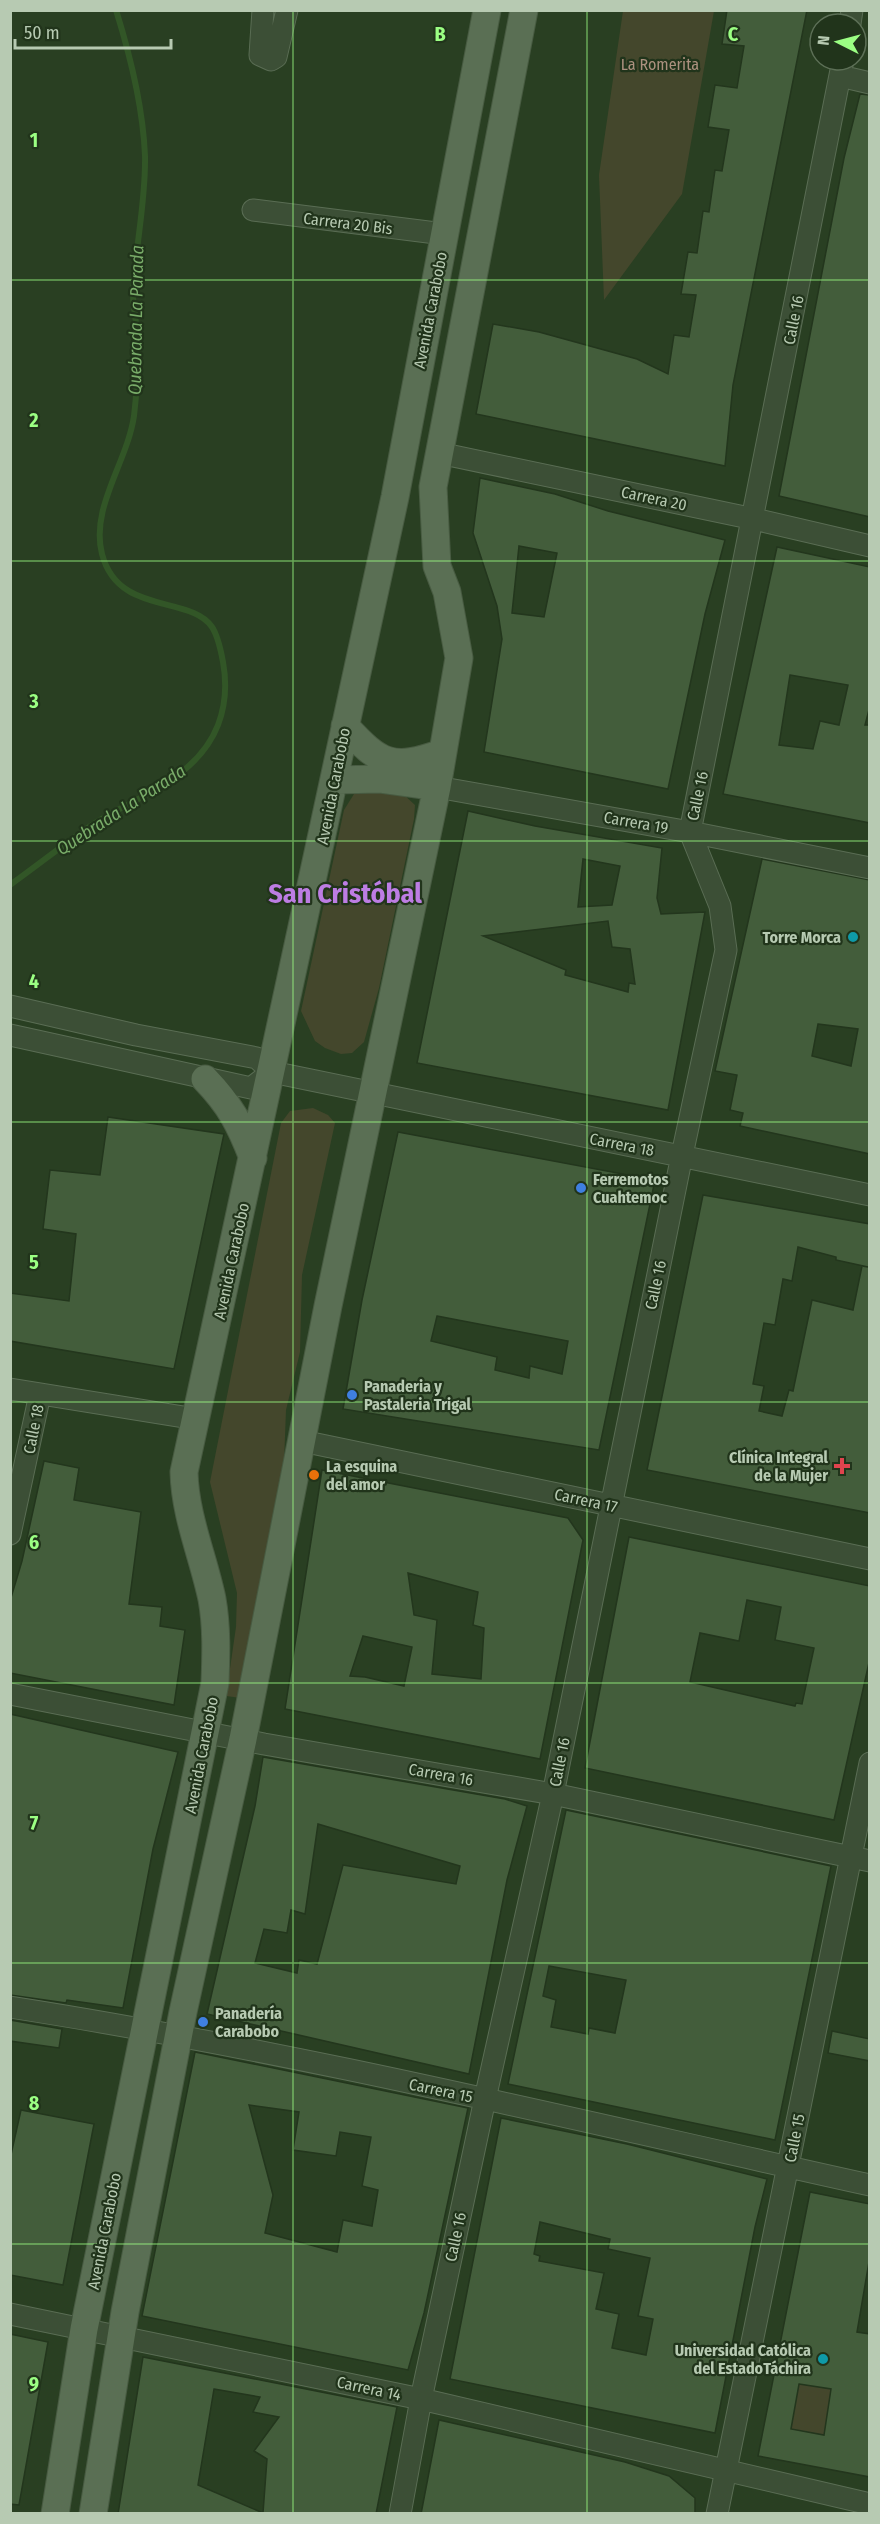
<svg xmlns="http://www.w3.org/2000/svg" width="880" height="2524" viewBox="0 0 880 2524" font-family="'Fira Sans Condensed',sans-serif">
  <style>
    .green { fill: #44472c }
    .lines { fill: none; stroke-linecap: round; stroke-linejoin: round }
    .stream { stroke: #325627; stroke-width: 6 }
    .building { fill: #435d3b; stroke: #23361d; stroke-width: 1.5; fill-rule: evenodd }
    .minor-casing { stroke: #5a6d54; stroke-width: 23 }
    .major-casing { stroke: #485b42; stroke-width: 29 }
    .minor { stroke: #3c4f36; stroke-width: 21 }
    .major { stroke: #5a6f54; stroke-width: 27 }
    .grid { fill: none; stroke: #9bff83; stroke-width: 1.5; stroke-opacity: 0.55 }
    .culture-dot { fill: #0f9aa8; stroke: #21341b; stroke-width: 2 }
    .shop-dot { fill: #3f7fe0; stroke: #21341b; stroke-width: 2 }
    .health-dot { fill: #e0444e; stroke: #21341b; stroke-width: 2 }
    .food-dot { fill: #e8710a; stroke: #21341b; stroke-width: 2 }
    .labels { text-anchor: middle; stroke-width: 4.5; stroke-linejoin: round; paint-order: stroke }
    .park-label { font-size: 16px; fill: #ac917f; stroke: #21341b }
    .street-label { font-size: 16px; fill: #b7cab2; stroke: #21341b }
    .poi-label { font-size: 16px; font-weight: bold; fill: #b7cab2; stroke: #21341b; text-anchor: start }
    .water-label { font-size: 18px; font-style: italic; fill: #79ac69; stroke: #21341b }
    .town-label { font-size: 28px; font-weight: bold; fill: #bd7de3; stroke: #21341b }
    .grid-label { font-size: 20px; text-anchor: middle; font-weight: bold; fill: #9bff83; stroke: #21341b; stroke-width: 4.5; stroke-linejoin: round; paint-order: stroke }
  </style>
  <rect width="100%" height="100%" fill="#293f22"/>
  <path class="green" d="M623,11H714L682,194L604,300L599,175Z
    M360,791L402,793L415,805L414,819L379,988L364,1042L352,1053L341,1054L325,1048L315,1041L301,1011L344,810L354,794Z
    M313,1108L328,1115L335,1123L302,1275L300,1352L286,1410L283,1489L241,1698L226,1696L236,1627L237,1593L210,1482L281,1123L290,1111Z
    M799,2384L831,2389L824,2435L791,2429Z"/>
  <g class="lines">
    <path class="stream" d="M10,885C38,865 64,844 92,825C137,796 197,779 218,725C226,704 227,684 223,662C221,651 218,636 212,627C191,595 118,616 102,554C90,508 127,463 134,416C137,390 139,363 137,336C137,322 133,308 133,294C135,248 146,202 145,156C143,106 131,58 116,10"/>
  </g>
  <path class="building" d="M727,10H807L733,385L725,466L476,414L493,324L539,332L637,359L668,374L674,335L689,337L696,295L681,294L688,252L697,253L703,211L709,212L715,170L722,171L729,130L708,127L715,85L737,88L744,46L722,44Z
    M860,94L870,95V517L779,496L844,158Z
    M480,478L555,494L608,511L725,540L705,614L668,789L484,752L502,639L497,606L473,533ZM519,546L557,553L544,617L512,613Z
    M777,547L870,567V706L865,725H870V823L723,794ZM790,675L848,685L839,725L820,721L813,749L779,745Z
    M468,811L535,826L662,848L657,898L661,914L705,912L668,1110L417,1063ZM583,859L620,866L612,905L578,907ZM608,921L612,947L630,949L635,984L629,983L628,992L565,975L566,970L483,936Z
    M762,859L870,880V1154L740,1126L743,1113L730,1110L737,1075L715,1071ZM818,1024L858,1029L851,1066L812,1056Z
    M108,1117L224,1134L174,1369L10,1341V1293L69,1301L76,1234L43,1229L50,1170L100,1175Z
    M398,1132L655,1180L599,1450L343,1409L362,1300ZM437,1316L568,1341L562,1374L530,1366L529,1378L495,1370L497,1357L431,1341Z
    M703,1195L870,1224V1513L647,1470ZM798,1247L836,1257V1260L868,1267L862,1266L853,1310L812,1300L793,1391L789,1390L782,1416L759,1411L764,1386L753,1384L764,1323L775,1325L783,1279L792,1281Z
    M44,1461L79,1468L74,1500L141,1512L129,1604L162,1607L160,1626L185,1630L174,1705L10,1673V1601L22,1561Z
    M322,1470L568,1518L583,1540L540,1759L285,1709ZM408,1573L478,1592L473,1625L484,1628L481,1679L432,1674L437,1620L414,1615ZM363,1636L412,1647L404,1686L365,1677L350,1676Z
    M629,1537L870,1586V1658L834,1820L585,1768ZM747,1600L781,1607L775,1640L814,1648L802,1704L796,1703L795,1706L690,1682L700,1633L739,1641Z
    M10,1714L178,1752L153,1849L123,2008L67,2000L66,2003L10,1995Z
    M263,1757L505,1799L527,1806L507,1880L469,2074L207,2014L255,1806ZM318,1824L460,1866L456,1884L343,1865L317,1964L299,1960L297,1973L255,1963L264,1929L287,1933L291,1910L305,1914Z
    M566,1810L831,1866L775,2140L508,2084ZM549,1966L626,1980L615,2033L589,2028L588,2034L551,2027L556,2000L543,1996Z
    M10,2020L62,2029L59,2048L10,2041Z
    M832,2031L870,2039V2061L828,2053Z
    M195,2052L468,2108L424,2313L408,2370L142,2316ZM249,2105L299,2112L293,2150L336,2156L340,2132L371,2137L362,2186L378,2190L372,2226L343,2220L337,2252L265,2233L273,2195Z
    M21,2110L94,2124L63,2285L10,2275V2159Z
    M501,2118L627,2144L767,2179L755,2227L715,2433L450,2379ZM540,2222L610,2239L608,2249L650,2258L638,2316L653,2319L646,2355L612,2348L619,2314L596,2309L604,2273L539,2261L540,2256L534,2254Z
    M810,2192L870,2204V2256L857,2332L870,2334V2477L758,2456ZM799,2384L831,2389L824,2435L791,2429Z
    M10,2334L48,2342L19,2505L10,2504Z
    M143,2357L397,2407L376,2514H118ZM214,2389L260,2397L253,2412L279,2417L254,2451L267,2459L263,2513L198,2485Z
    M439,2420L625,2462L669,2476L695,2498V2514H421Z"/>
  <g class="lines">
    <g class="minor-casing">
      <path id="minor" d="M263,10L260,55L271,60L276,57L287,10
        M850,24L852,10
        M840,76L870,83
        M253,210L444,234
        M439,453L754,519L870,546
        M437,787L690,832L870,868
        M10,1006L136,1035L257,1058L272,1072
        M10,1035L251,1088L272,1072
        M272,1072L870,1195
        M10,1389L196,1419
        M302,1441L870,1559
        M10,1534L40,1394
        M10,1694L264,1744L553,1794L870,1861
        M10,2007C299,2052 584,2122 870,2185
        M10,2314L421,2399L870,2504
        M400,2514L421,2399L485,2099L553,1794L682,1155L726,950L720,906L690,832L843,60
        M717,2514L870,1763"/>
    </g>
    <g class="major-casing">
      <path id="major" d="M345,726C380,764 392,771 442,753
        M335,780L379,779L437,787
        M205,1079C230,1105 240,1124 253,1158
        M55,2514L84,2329L215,1683C216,1655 217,1627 212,1599C203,1556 185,1516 184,1472L395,497L487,10
        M93,2514L125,2312L183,2012L243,1739L328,1306L437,787L459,658L447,592L437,566L433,487L524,10"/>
    </g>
    <use href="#minor" class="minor"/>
    <use href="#major" class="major"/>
  </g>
  <path class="grid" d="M293,10V2514M587,10V2514M10,280H870M10,561H870M10,841H870M10,1122H870M10,1402H870M10,1683H870M10,1963H870M10,2244H870"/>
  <g class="culture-dot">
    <circle cx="853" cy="937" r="6"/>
    <circle cx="823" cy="2359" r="6"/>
  </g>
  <g class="shop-dot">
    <circle cx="581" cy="1188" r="6"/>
    <circle cx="352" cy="1395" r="6"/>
    <circle cx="203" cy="2022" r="6"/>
  </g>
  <path class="health-dot" d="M839 1457h6v6h6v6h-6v6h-6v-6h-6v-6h6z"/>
  <circle class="food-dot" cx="314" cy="1475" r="6"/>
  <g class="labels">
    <g class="park-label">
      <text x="660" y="70">La Romerita</text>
    </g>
    <g class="street-label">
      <text transform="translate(348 223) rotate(7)" y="6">Carrera 20 Bis</text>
      <text transform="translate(430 310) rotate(-79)" y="6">Avenida Carabobo</text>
      <text transform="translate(793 320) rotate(-79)" y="6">Calle 16</text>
      <text transform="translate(654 498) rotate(12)" y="6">Carrera 20</text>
      <text transform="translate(333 786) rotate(-79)" y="6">Avenida Carabobo</text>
      <text transform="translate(697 796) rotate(-78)" y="6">Calle 16</text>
      <text transform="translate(636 822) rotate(10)" y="6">Carrera 19</text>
      <text transform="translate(622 1144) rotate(11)" y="6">Carrera 18</text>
      <text transform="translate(231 1261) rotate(-78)" y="6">Avenida Carabobo</text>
      <text transform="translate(655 1285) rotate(-78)" y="6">Calle 16</text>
      <text transform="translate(33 1429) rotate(-79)" y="6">Calle 18</text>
      <text transform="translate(586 1500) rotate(12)" y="6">Carrera 17</text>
      <text transform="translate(201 1755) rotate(-79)" y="6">Avenida Carabobo</text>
      <text transform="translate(559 1762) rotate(-79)" y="6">Calle 16</text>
      <text transform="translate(441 1774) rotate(10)" y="6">Carrera 16</text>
      <text transform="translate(441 2090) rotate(12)" y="6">Carrera 15</text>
      <text transform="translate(794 2138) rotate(-79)" y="6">Calle 15</text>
      <text transform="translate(104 2231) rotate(-79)" y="6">Avenida Carabobo</text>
      <text transform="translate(455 2237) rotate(-78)" y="6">Calle 16</text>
      <text transform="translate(369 2388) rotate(12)" y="6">Carrera 14</text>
    </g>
    <g class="poi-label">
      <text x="841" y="943" text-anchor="end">Torre Morca</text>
      <text x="593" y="1185">Ferremotos<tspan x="593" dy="18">Cuahtemoc</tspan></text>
      <text x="364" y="1392">Panaderia y<tspan x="364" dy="18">Pastaleria Trigal</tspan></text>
      <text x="828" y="1463" text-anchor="end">Clínica Integral<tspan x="828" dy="18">de la Mujer</tspan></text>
      <text x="326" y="1472">La esquina<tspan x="326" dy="18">del amor</tspan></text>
      <text x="215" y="2019">Panadería<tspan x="215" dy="18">Carabobo</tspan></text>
      <text x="811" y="2356" text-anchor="end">Universidad Católica<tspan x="811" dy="18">del EstadoTáchira</tspan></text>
    </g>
    <g class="water-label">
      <text transform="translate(136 320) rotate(-89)" y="6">Quebrada La Parada</text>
      <text transform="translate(121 810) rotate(-33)" y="6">Quebrada La Parada</text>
    </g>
    <g class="town-label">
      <text x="345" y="903">San Cristóbal</text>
    </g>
  </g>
  <g class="grid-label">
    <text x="440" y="41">B</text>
    <text x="733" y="41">C</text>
    <text x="34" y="147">1</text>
    <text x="34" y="427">2</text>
    <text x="34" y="708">3</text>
    <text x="34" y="988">4</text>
    <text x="34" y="1269">5</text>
    <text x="34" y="1549">6</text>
    <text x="34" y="1830">7</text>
    <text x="34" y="2110">8</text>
    <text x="34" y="2391">9</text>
  </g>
  <rect width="880" height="2524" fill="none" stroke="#b7cab2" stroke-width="24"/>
  <g transform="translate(838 42) rotate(276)"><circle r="28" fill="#21341b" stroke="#5d7057" stroke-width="1.5"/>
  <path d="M0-4.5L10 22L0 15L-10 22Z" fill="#9bff83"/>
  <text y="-9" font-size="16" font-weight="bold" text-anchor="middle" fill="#b7cab2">N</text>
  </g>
  <path d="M15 39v9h156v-9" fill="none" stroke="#b7cab2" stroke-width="3"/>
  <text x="24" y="39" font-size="18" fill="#b7cab2" stroke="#21341b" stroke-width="4.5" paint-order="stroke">50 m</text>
</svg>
